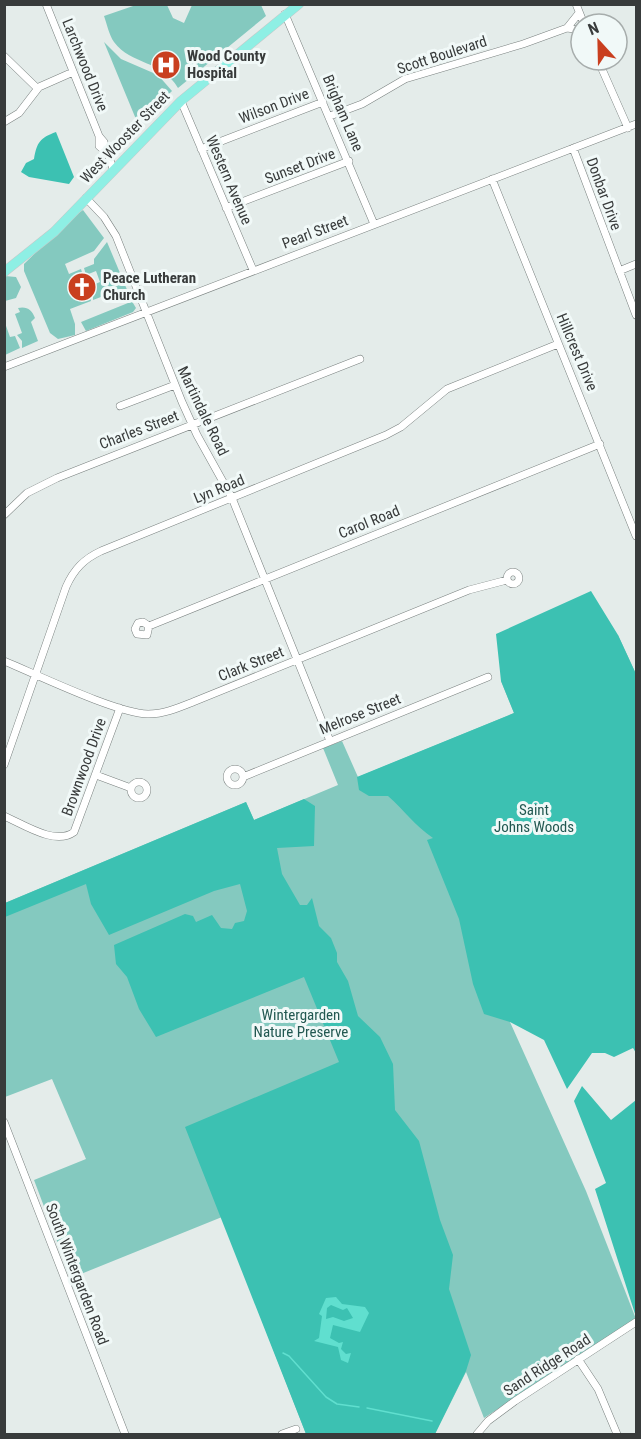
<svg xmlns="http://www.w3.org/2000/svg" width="641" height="1439" viewBox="0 0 641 1439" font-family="'Roboto Condensed',sans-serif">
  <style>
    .green { fill: #84c9bf }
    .forest { fill: #3cc1b2 }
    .water { fill: #60dfcf; fill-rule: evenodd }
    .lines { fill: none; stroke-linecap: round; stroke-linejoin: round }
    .stream { stroke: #60dfcf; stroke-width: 1.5 }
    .minor-casing { stroke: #79807f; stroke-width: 8 }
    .major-casing { stroke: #c7c8c8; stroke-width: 10 }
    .minor { stroke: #fff; stroke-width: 7 }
    .major { stroke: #8eefe4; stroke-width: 9 }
    .labels { text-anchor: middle; stroke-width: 6; stroke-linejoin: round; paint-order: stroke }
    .street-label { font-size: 15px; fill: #383b3b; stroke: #f1f9f8 }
    .poi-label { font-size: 15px; font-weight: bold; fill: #383b3b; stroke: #f1f9f8; text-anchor: start }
    .park-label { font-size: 15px; fill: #225851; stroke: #f1f9f8 }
  </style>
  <rect width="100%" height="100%" fill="#e4ecea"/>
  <path class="green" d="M261,5L266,16L178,88C162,60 131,65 114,42C109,35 107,24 104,16L136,5H167L173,18L184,23L192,5Z
    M104,42L121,59L158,75L172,91L138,124Z
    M83,210L104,238L94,251L65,264L69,274L81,269L83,276L71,279L77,300L87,296L85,290L88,289L91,301L70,309L75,324V335L58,339L50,333L24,271V264L69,220Z
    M107,242L128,292L124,293L122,289L93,300V285L100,282L96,271L86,275L84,268L94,264V259Z
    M5,276L16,277L21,287L16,298L5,301Z
    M130,298L136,308L133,312L86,331L81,322L128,303L127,300Z
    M18,308C27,306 32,310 35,318L31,322L38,341L22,348V341L17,335L22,333L15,314L20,312Z
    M5,323L10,337L15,336L20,348L5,355Z
    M618,635L636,674V872L566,999L510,1022L586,1191L636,1319L484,1418L466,1372L435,1434H306L222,1217L71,1278L34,1180L86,1159L52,1079L5,1097V903L246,802L254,820L338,785L323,748L342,741L358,777L514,713L501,681Z"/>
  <path class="forest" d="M56,132L74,177L69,184L29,177L21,172L26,163L34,159C37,142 40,138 56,132Z
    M591,591L618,635L636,674V1053L633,1048L614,1057L605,1053H592L567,1089L544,1040L510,1022L484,1014L473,984L459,919L427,840L433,838C414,825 405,811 388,796H369L359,790L357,777L514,713L501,681L496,634Z
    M304,799L315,806L314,846L277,848L282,874L300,905H307L312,898L319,926L331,938L337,953V962L348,981L358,1016L380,1037L393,1064L395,1110L419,1141L440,1220L453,1255L449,1289L471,1355L466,1371L435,1434H306L185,1127L339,1062L304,977L156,1037L139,1009L127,977L116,964L114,945L185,914L193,916L196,922L212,915L221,928L232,929L235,923L244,921L247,911L240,884L214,891L109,935L91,904L86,884L5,917V903L246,802L254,820Z
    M582,1086L611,1120L636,1100V1317L595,1189L606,1183L574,1101Z"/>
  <path class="water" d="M336,1297L342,1304L365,1307L369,1313L360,1332L333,1325L330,1338L339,1343L343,1342L341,1349L346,1354L351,1353L348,1363L341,1360L338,1347L314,1341L319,1338L322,1316L319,1314L326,1298ZM331,1305L343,1310L347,1308L353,1318L344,1321L333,1317L326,1319L327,1308Z"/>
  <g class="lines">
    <path class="stream" d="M283,1353L289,1356L326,1397L337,1404L359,1407
      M367,1408L432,1421"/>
    <g class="minor-casing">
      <path id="minor" d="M46,4L99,136
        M576,4L584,24
        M579,13L567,28L581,30
        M285,14L374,224
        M4,56L37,88
        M598,60L628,128
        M181,101L253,270
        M330,116L362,104L405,79L523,44L567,28
        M4,122L19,113L39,87L73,72
        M573,148L636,315
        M201,149L323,102
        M105,151L99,146V136L104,142L113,169
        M492,179L636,536
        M86,198L104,217L116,236L182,402L197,435L232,498L330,741
        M226,208L349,161
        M619,271L636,264
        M4,367L636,124
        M120,406L175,385
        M4,515L27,493L57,478L360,359
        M507 578a6 6 0 1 1 12 0a6 6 0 1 1-12 0Z
        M149,626L147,635L137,634L135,629L138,623L143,622L149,626L600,444
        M4,661C38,675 116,713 148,714C164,714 178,708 193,702L469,590L507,580
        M4,765L66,587C74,569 84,559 101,551L386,435L401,427L447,389L558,344
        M227 777a8 8 0 1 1 16 0a8 8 0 1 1-16 0Z
        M96,775L131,788
        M243,777L488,677
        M131 790a8 8 0 1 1 16 0a8 8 0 1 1-16 0Z
        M4,816C23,824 55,846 74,832L120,708
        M4,1122L125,1434
        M578,1359L598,1389L617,1434
        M282,1434L296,1429
        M477,1434L488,1421L515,1401L636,1322"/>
    </g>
    <g class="major-casing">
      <path id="major" d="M4,272L54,232L181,101L299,4"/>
    </g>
    <use href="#minor" class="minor"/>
    <use href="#major" class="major"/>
  </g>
  <defs>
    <g id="hospital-disc" transform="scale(1.5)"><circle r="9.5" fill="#c93f1f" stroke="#f1f9f8"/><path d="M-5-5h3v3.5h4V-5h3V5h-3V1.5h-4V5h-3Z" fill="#fff"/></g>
    <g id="church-disc" transform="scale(1.5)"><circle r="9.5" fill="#c93f1f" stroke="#f1f9f8"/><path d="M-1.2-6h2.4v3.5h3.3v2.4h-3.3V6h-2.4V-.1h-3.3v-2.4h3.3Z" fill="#fff"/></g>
  </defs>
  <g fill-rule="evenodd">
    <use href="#hospital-disc" x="166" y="65"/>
    <use href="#church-disc" x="82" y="287"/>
  </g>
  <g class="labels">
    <g class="street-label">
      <text transform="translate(442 55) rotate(-18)" y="5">Scott Boulevard</text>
      <text transform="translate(85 65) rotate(68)" y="5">Larchwood Drive</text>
      <text transform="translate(274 106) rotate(-21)" y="5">Wilson Drive</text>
      <text transform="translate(343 113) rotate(67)" y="5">Brigham Lane</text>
      <text transform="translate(125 137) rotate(-46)" y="5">West Wooster Street</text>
      <text transform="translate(300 166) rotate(-21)" y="5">Sunset Drive</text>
      <text transform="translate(229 180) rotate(67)" y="5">Western Avenue</text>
      <text transform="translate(604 194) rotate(70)" y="5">Donbar Drive</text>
      <text transform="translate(315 232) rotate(-21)" y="5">Pearl Street</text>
      <text transform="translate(577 352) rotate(67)" y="5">Hillcrest Drive</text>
      <text transform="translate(203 411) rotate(64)" y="5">Martindale Road</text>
      <text transform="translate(139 430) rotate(-21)" y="5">Charles Street</text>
      <text transform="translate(219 489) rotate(-22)" y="5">Lyn Road</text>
      <text transform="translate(369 522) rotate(-22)" y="5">Carol Road</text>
      <text transform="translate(251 664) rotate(-22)" y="5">Clark Street</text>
      <text transform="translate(360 714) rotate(-22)" y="5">Melrose Street</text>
      <text transform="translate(84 767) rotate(-70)" y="5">Brownwood Drive</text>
      <text transform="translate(77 1274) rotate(69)" y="5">South Wintergarden Road</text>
      <text transform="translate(547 1365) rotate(-33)" y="5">Sand Ridge Road</text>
    </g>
    <g class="poi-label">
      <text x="187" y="61">Wood County<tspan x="187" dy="17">Hospital</tspan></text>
      <text x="103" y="283">Peace Lutheran<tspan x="103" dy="17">Church</tspan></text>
    </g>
    <g class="park-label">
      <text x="534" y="815">Saint<tspan x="534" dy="17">Johns Woods</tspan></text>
      <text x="301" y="1020">Wintergarden<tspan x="301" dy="17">Nature Preserve</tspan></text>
    </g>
  </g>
  <rect width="641" height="1439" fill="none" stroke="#383b3b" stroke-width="12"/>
  <g transform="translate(599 42) rotate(338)"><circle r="28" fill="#f1f9f8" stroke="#a7adac" stroke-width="1.5"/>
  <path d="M0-4.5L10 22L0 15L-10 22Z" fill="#c93f1f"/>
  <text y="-9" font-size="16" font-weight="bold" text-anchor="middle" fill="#383b3b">N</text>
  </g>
</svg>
